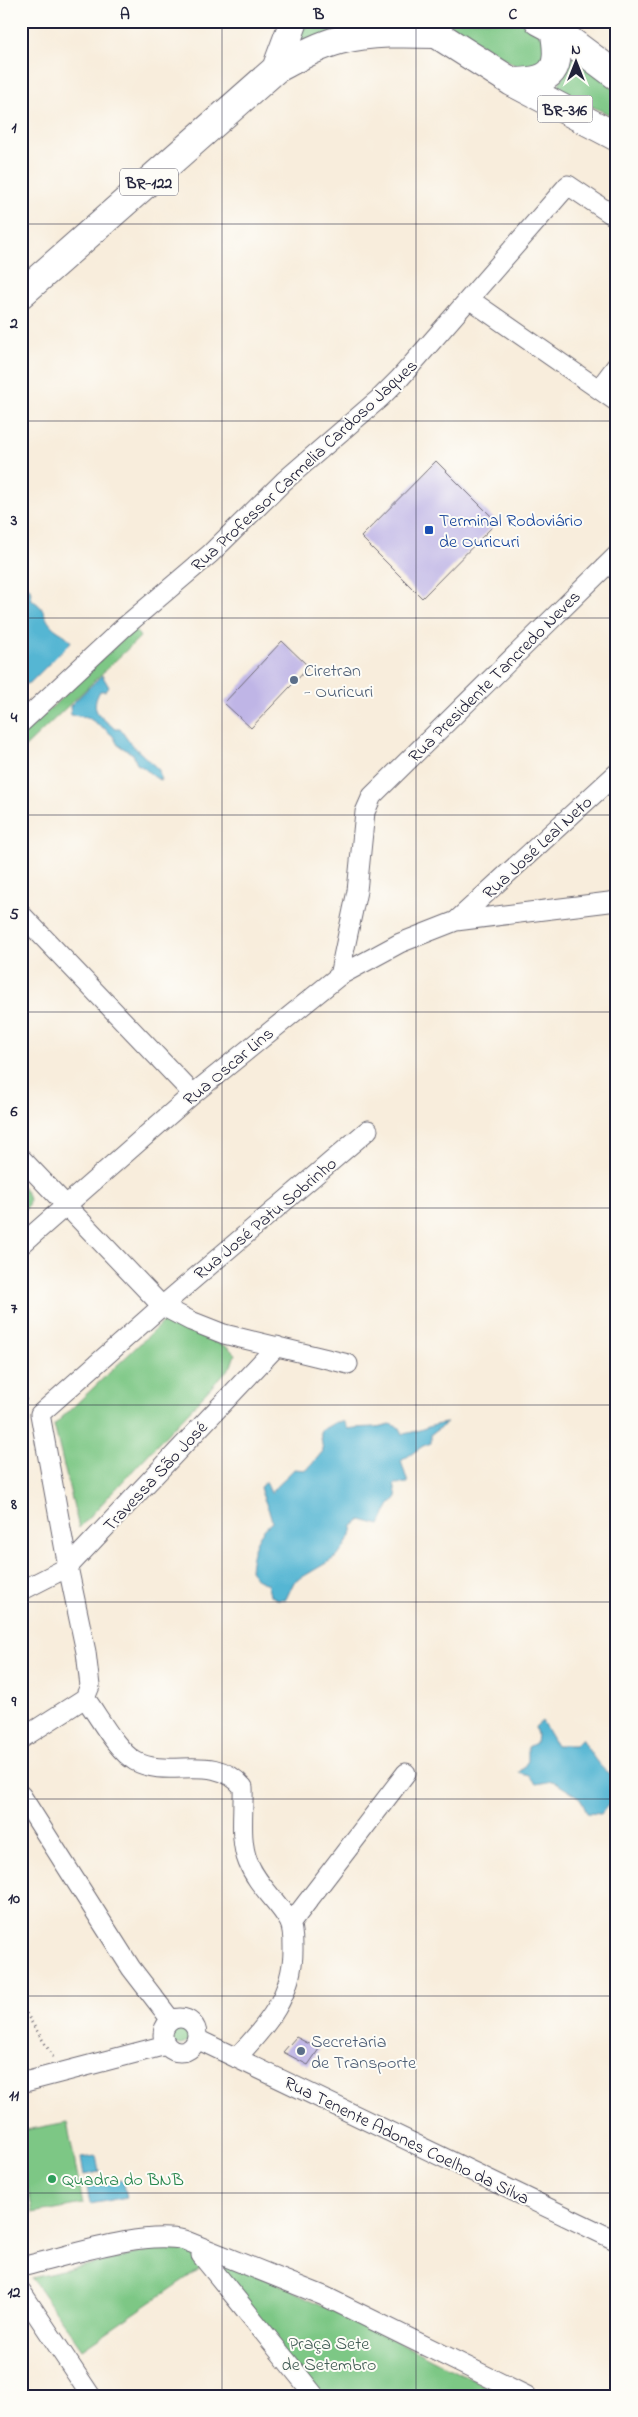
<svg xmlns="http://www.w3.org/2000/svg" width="638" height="2417" viewBox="0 0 638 2417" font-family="'Indie Flower',sans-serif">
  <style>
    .green { fill: #7dc785; stroke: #507460 }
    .water { fill: #54b6d3; stroke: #3b6c87 }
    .building { fill: #bfb5e6 }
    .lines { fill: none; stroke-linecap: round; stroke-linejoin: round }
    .minor-casing { stroke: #6d6973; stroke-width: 21 }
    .primary-casing { stroke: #6d6973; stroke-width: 30 }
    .trunk-casing { stroke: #6d6973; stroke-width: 30 }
    .path { stroke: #6d6973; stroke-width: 3; stroke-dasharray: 1 4; stroke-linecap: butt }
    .minor { stroke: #fff; stroke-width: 19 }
    .primary { stroke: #fff; stroke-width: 28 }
    .trunk { stroke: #fff; stroke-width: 28 }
    .grid { fill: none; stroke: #22223b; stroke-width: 1; stroke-opacity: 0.55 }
    .transit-dot { fill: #1a4fb4; stroke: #fdfcf7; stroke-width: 2 }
    .service-dot { fill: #5c6f8a; stroke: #fdfcf7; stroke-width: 2 }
    .leisure-dot { fill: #2e9e5b; stroke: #fdfcf7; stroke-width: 2 }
    .labels { text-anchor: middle; stroke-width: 4; stroke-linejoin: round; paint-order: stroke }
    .shield { fill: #fdfcf7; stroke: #646373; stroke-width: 1 }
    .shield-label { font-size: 16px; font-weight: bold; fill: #22223b }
    .street-label { font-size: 18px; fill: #22223b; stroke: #fdfcf7 }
    .transit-label { font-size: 18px; fill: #164399; stroke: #fdfcf7; text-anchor: start }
    .service-label { font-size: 18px; fill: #4e5e75; stroke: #fdfcf7; text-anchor: start }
    .leisure-label { font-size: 18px; fill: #27864d; stroke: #fdfcf7; text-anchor: start }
    .park-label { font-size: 18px; fill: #425c55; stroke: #fdfcf7 }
    .neatline { fill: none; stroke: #22223b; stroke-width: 2 }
    .grid-label { font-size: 16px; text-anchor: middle; font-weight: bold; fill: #22223b }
  </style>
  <rect width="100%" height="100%" fill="#fdfcf7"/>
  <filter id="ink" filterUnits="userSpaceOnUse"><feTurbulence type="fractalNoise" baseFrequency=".02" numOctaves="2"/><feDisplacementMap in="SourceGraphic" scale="10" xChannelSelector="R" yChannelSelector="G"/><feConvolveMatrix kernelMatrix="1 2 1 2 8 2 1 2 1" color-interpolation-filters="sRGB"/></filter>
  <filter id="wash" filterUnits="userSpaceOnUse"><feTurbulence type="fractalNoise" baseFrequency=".0096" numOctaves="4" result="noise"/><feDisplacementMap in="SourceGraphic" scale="20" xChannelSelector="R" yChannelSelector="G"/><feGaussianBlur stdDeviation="1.12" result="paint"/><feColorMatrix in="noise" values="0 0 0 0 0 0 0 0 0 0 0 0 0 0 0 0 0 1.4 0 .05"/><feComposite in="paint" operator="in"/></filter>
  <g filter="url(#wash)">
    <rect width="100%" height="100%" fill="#f8eddc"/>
    <path class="green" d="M300,21H406L300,41Z
      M443,21H521L547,38L553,65L526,72Z
      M574,52L617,90V118L556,90Z
      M134,628L140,637L21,751V737Z
      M21,1185C31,1196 32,1204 21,1214Z
      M165,1320L229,1348L235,1354L231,1366L79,1528L54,1425Z
      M170 2035a10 10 0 1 1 20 0a10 10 0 1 1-20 0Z
      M67,2122L83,2204L33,2213L21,2154V2131Z
      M178,2244L211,2251L398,2342L460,2374L510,2396H308L204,2266L82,2349L32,2278Z"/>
    <path class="water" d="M21,577L30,589L32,600C48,610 42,616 52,626C58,633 67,634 71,642L31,682L21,686Z
      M102,675L109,687L105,691H100C88,712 101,716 115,729H120L130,743L159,770L161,780C151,777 147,768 137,764L133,754L118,745L113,736L105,729L87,717L71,715L70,706Z
      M336,1422H344L348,1429C363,1426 376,1429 390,1424L400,1428L403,1434C419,1432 431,1424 447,1423L431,1434V1443L423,1446L401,1461L408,1483L394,1484L397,1497L389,1506L380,1525L361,1520L353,1526L351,1536L338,1556L294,1582L286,1599H277L270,1595L267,1584L258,1580L250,1570C252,1550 256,1535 272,1522C270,1509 263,1500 260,1487L266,1482L271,1493C278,1483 286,1478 294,1469L307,1470L323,1451L320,1431Z
      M542,1721L556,1745H575L581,1739C591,1752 599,1770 614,1776L612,1800L601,1814L587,1813L580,1798L553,1781L536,1784L529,1776L519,1773L528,1761V1747L536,1743L537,1735L535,1727Z
      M96,2156L99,2172L84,2175L81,2158Z
      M123,2180L127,2197L90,2204L87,2187Z"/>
    <g id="blocks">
      <path class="building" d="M436,461L497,522L422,598L361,537Z
        M282,641L309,667L251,728L224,703Z
        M296,2037L319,2049L308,2065L283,2052Z"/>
    </g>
  </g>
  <g filter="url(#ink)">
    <use href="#blocks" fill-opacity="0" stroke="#6d6973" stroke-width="1"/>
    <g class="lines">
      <g class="minor-casing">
        <path id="minor" d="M469,299L617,402
          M599,389L617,365
          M21,723L123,628L210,554L284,481L380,398L400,378L568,185L617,218
          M21,914L193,1094
          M456,921L617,773
          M339,976L357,891L365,812L372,796L617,555
          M21,1158L162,1306L191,1321L224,1334L348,1364
          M21,1245L193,1094L339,976L400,943L456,921L617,901
          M21,1591L68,1567L277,1346
          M85,1698C98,1715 116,1750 135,1761C169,1780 213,1751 243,1787C244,1810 239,1840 248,1862C257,1885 277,1900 289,1921C293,1928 293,1940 293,1947C294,1994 267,2026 236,2058
          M21,1739L85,1698L90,1686L86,1652L68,1567L40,1414L162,1306L368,1130
          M21,1795L131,1968L171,2020
          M291,1923L406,1773
          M163 2035a17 17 0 1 1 34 0a17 17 0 1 1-34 0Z
          M197,2039L617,2241
          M21,2083L166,2045
          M202,2248L201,2255L315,2396
          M21,2267C66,2257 141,2230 184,2240L324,2296L527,2396
          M21,2291L91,2396"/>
      </g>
      <g class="primary-casing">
        <path id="primary" d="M276,69L294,21
          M21,294L276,69C297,58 317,46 340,40C371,32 405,33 437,34"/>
      </g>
      <g class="trunk-casing">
        <path id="trunk" d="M416,21L512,82L617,137
          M539,21L554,29L617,76
          M512,82C554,82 562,70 554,29"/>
      </g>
      <path class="path" d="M21,1401L30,1398
        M21,2005L53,2057"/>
      <use href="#minor" class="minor"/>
      <use href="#primary" class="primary"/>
      <use href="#trunk" class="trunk"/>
    </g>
  </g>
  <path class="grid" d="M222,21V2396M416,21V2396M21,224H617M21,421H617M21,618H617M21,815H617M21,1012H617M21,1208H617M21,1405H617M21,1602H617M21,1799H617M21,1996H617M21,2193H617"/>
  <rect class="transit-dot" x="424" y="525" width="10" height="10" rx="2.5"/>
  <g class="service-dot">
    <circle cx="294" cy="680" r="5"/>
    <circle cx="301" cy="2051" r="5"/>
  </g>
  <circle class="leisure-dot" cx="52" cy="2179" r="5"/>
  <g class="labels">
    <g class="shield">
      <rect x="537.5" y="95.5" width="55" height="27" rx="4"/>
      <rect x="120" y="168.5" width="58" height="27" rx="4"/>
    </g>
    <g class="shield-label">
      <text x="565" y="115">BR-316</text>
      <text x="149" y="188">BR-122</text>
    </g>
    <g class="street-label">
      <text transform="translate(304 465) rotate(-43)" y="6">Rua Professor Carmelia Cardoso Jaques</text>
      <text transform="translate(494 676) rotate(-45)" y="6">Rua Presidente Tancredo Neves</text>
      <text transform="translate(537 847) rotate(-43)" y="6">Rua José Leal Neto</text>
      <text transform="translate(228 1066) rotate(-40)" y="6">Rua Oscar Lins</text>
      <text transform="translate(265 1218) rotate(-40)" y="6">Rua José Patu Sobrinho</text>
      <text transform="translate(155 1476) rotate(-47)" y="6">Travessa São José</text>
      <text transform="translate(407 2140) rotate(26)" y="6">Rua Tenente Adones Coelho da Silva</text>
    </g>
    <g class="transit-label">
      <text x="439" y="526">Terminal Rodoviário<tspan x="439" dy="21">de Ouricuri</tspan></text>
    </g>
    <g class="service-label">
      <text x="304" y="676">Ciretran<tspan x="304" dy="21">- Ouricuri</tspan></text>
      <text x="311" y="2047">Secretaria<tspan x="311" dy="21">de Transporte</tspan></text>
    </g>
    <g class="leisure-label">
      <text x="62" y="2185">Quadra do BNB</text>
    </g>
    <g class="park-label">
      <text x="329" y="2349">Praça Sete<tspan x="329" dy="21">de Setembro</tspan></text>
    </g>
  </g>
  <rect width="638" height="2417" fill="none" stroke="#fdfcf7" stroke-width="55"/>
  <g transform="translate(576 62)" stroke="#fdfcf7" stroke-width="4" paint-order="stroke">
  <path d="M0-4L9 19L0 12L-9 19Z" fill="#22223b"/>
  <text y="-8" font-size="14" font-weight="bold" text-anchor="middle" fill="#22223b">N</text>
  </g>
  <rect x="28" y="28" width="582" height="2362" class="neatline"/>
  <g class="grid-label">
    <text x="125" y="19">A</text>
    <text x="319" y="19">B</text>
    <text x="513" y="19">C</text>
    <text x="14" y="132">1</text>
    <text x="14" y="328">2</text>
    <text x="14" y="525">3</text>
    <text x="14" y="722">4</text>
    <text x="14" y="919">5</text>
    <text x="14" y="1116">6</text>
    <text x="14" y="1313">7</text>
    <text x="14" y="1509">8</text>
    <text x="14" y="1706">9</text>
    <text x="14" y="1903">10</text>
    <text x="14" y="2100">11</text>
    <text x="14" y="2297">12</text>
  </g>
</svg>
